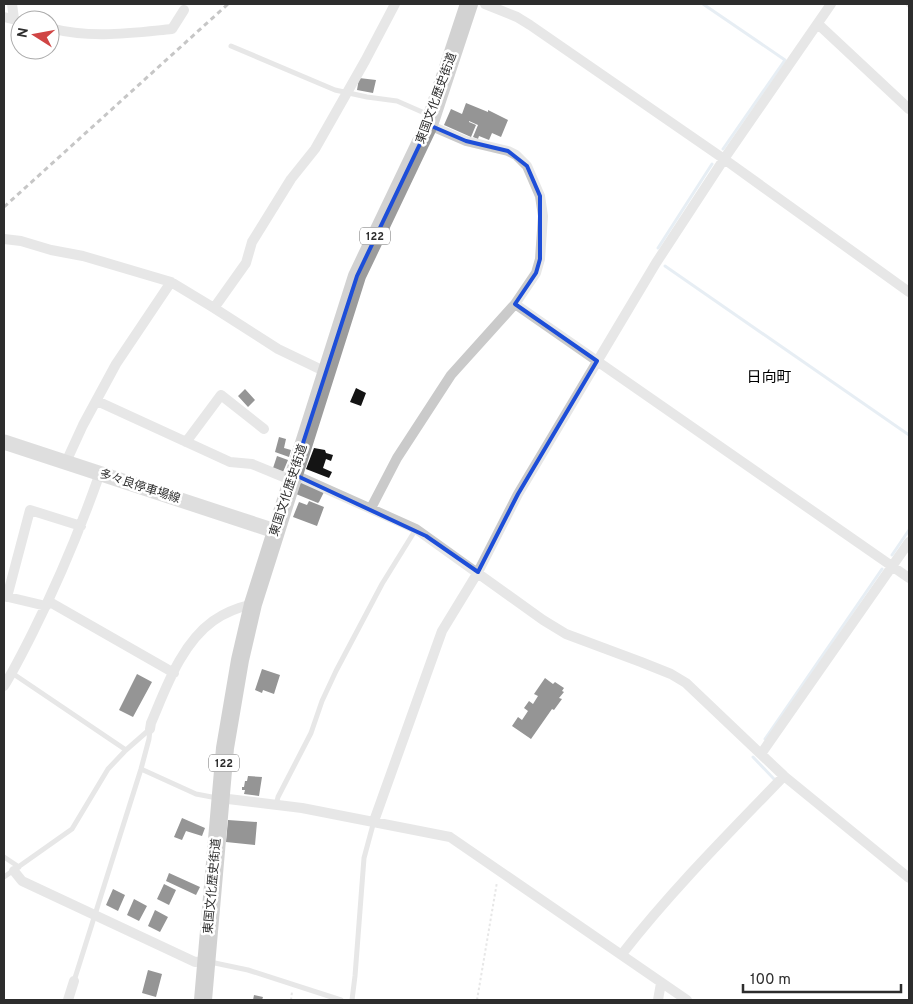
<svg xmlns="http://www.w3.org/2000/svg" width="913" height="1004" viewBox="0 0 913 1004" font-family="Overpass,'Noto Sans JP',sans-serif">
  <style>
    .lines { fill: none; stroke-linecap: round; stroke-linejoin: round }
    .stream { stroke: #cbdae7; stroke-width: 3 }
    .building { fill: #141414 }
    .path { stroke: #cacaca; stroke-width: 2; stroke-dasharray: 2.5 2.5; stroke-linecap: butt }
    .service { stroke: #cacaca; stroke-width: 5 }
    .minor { stroke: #cacaca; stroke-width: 10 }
    .secondary { stroke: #b7b7b7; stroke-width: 15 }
    .trunk { stroke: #9c9c9c; stroke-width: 18 }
    .rail { stroke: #828282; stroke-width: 3; stroke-dasharray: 5 4; stroke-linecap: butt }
    .marked { fill: none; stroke: #1d4ed8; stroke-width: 4; stroke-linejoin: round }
    .labels { text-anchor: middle; stroke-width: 5; stroke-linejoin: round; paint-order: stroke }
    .shield { fill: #fff; stroke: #6c6c6c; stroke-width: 1 }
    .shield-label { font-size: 11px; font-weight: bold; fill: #2d2d2d }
    .street-label { font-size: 12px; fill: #2d2d2d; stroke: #fff }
    .quarter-label { font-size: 15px; fill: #000; stroke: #fff }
  </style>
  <rect width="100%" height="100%" fill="#fff"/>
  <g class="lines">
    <path class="stream" d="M703,4L785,60L723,149
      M658,248L712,164
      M665,266L909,435
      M892,555L909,530
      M765,739L882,569
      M753,757L774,779"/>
  </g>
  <path class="building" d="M359,78L376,80L373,93L357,90Z
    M466,103L488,112V110L508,120L501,137L492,133L489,140L479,136L478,139L473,137L478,125L469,121V122L476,125L471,137L444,125L451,109L462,114Z
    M356,388L366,393L361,406L350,402Z
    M245,389L255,400L248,407L238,396Z
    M279,437L286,439L284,448L291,450L289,457L275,452Z
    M314,448L325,450L326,453L333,455L331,461L326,459L323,468L332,472L329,478L306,469Z
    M277,456L288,460L283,472L273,468Z
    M301,482L324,492L319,502L318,503L296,494Z
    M309,501L324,507L317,526L293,517L299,502L307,505Z
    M262,669L280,675L274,694L263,690L262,693L255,690Z
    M137,674L152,682L133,717L119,710Z
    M545,678L553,684L555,682L564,688L562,691L564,692L559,698L562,699L554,710L552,709L531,739L512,726L518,717L522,720L528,711L524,708L529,701L533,704L538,696L534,694Z
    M248,776L262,777L259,796L244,794L245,790H242V787H244L245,781H247Z
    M182,818L205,828L202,836L186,831L182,840L174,837Z
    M228,820L257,822L255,845L226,842Z
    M169,873L200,887L196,895L166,881Z
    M164,884L176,890L169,905L157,899Z
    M113,889L125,895L118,911L106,905Z
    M134,899L147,906L139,921L127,915Z
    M155,910L168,917L160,932L148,926Z
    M148,970L162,974L156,997L142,993Z
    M254,995L263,997L262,1000H253Z"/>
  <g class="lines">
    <path class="path" d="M291,1000L292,992
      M477,1000L497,882"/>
    <path class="service" d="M908,4L909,5
      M231,46L335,90L367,97L397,101L429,115
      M12,673L126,750
      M141,769L196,794L217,798
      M276,805L278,797L311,733L322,701L336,671L382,584L416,529
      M4,857L19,867
      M4,877L72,829L108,769L126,750L150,729
      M210,962L248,970L341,1000
      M74,981L141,769L149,739L150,729
      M352,1000L355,976L364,858L374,821"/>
    <path class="minor" d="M12,4L14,19
      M485,4L517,17L530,25L724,159L909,292
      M4,17L20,21
      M818,24L909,109
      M50,28C91,39 131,33 172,29L184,10
      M4,239L21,241L51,250L83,256L171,282L214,308L278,349L326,372
      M515,304L909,578
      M214,308L246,263L252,242L291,179L315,149L365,61L395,4
      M97,401L230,462L252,464L291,480
      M186,442L221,395L264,429
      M66,462L83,425L116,364L171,282
      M293,474L416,529L543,620L566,634L641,662L671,674L686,683L784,776L909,878
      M371,508L397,458L451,375L515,304L536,273L540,259L543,216L540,196L527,166L516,155L508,151L466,141L429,125
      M4,596L46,606
      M7,597L30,510L81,526
      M48,601L174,673
      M4,686C15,668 24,650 33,632C59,580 81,527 100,473
      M150,729L151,723C166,688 181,644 213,621C224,613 240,607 253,604
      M761,754L909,542
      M220,798L302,808L450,837L687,1000
      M374,821L442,631L478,572L518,494L656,263L724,159L831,4
      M14,871L22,881L195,962L206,961
      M622,954C671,891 728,834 784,776
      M68,1000L74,981
      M658,1000L661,983"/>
    <path class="secondary" d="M4,442L275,531"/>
    <path class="trunk" d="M203,1000L225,748L240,660L253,604L357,276L429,125L469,4"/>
    <path class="rail" d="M4,207L228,4"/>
  </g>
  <path d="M0 0H913V1004H0ZM429,125L466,141L508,151L527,166L540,196V259L536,273L515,304L597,361L518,494L478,572L426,536L293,474L357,276Z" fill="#fff" fill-opacity=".55" fill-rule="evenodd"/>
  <path class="marked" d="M429,125L466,141L508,151L527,166L540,196V259L536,273L515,304L597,361L518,494L478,572L426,536L293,474L357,276Z"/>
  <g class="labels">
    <g class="shield">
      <rect x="360" y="227.5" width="30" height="17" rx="4"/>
      <rect x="209" y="754.5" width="30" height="17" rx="4"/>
    </g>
    <g class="shield-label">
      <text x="375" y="240">122</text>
      <text x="224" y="767">122</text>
    </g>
    <g class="street-label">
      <text transform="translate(436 98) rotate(-70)" y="4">東国文化歴史街道</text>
      <text transform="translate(140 486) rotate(18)" y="4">多々良停車場線</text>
      <text transform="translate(288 490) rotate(-72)" y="4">東国文化歴史街道</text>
      <text transform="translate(212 886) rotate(-85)" y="4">東国文化歴史街道</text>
    </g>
    <g class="quarter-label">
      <text x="769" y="382">日向町</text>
    </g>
  </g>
  <rect width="913" height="1004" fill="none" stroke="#2d2d2d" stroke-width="10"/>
  <g transform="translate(35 35) rotate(281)"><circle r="24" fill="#ffffff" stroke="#ababab"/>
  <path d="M0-4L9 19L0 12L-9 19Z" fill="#d04544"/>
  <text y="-8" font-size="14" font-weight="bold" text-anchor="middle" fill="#2d2d2d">N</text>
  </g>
  <path d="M743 984v8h158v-8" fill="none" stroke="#2d2d2d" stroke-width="2.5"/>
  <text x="750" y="984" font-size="15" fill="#2d2d2d" stroke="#ffffff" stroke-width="4" paint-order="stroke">100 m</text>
</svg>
